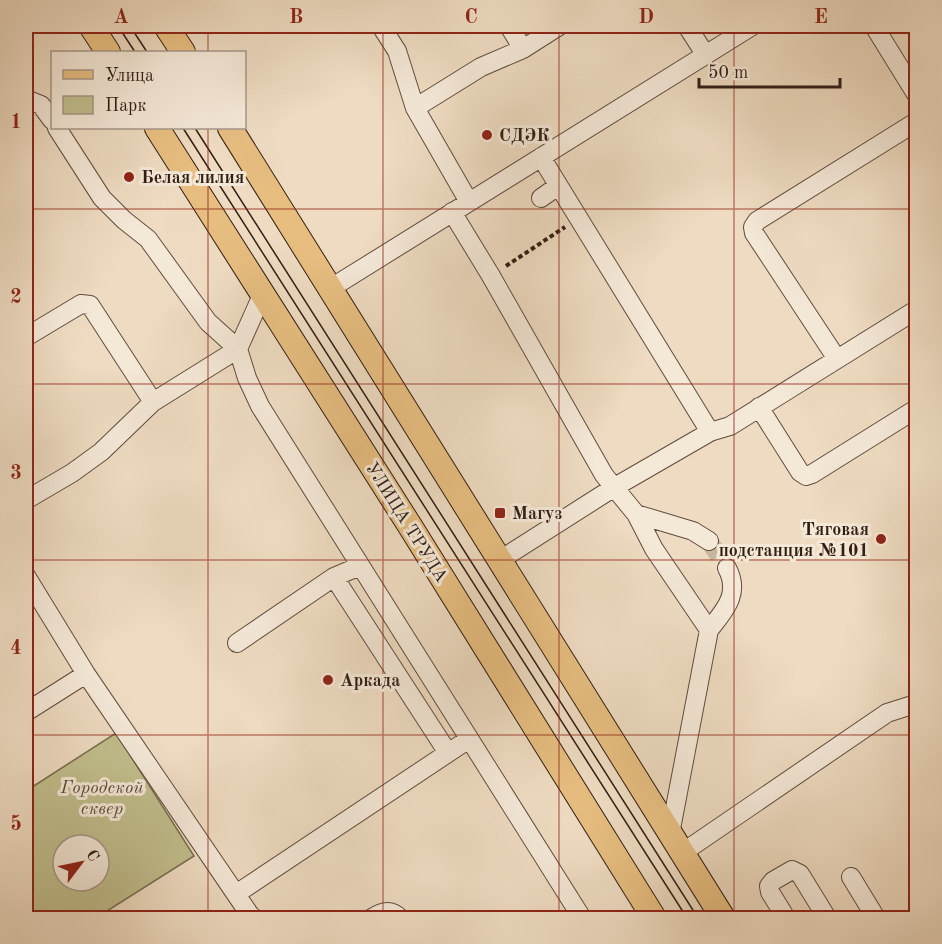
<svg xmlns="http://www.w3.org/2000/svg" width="942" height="944" viewBox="0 0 942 944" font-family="'Old Standard TT',serif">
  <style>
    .green { fill: #c1be8d; stroke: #786e50; stroke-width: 1.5; fill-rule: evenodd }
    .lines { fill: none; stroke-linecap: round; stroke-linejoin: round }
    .minor-tunnel { stroke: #c8b59e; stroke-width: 18; stroke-dasharray: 18 9; stroke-linecap: butt }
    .minor-casing { stroke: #604c3f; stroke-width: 20 }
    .major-casing { stroke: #301d14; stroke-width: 26 }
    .path { stroke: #301d14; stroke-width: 4; stroke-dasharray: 4.5 3; stroke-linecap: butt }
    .minor { stroke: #f4e8d7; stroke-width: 18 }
    .major { stroke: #e7be80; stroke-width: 24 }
    .tram { stroke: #301d14; stroke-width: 1.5 }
    .grid { fill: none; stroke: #8f2418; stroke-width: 1.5; stroke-opacity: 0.55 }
    .poi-dot { fill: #8f2418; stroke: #f4e8d7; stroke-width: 2 }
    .labels { text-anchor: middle; stroke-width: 6; stroke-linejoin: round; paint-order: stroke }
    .poi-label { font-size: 18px; font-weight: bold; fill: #301d14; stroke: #f4e8d7; text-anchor: start }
    .street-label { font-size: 18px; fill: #301d14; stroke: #f4e8d7 }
    .park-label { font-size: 18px; font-style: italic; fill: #5c4d38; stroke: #f4e8d7 }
    .neatline { fill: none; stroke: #8f2418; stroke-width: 2 }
    .grid-label { font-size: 20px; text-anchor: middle; font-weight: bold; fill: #8f2418 }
  </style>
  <rect width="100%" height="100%" fill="#eedbc1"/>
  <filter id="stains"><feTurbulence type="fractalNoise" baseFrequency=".00333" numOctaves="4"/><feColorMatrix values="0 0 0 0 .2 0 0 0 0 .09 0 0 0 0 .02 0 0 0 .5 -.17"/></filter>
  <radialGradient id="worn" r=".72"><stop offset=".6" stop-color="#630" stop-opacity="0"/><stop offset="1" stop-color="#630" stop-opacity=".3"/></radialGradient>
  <path class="green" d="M116,733L194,856L96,918H26V791ZM63,845H99V881H63Z"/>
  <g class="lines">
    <path class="minor-tunnel" d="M709,541L727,568"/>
    <g class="minor-casing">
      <path id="minor" d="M381,26L397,51L415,108L469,202
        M509,26L523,49
        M687,26L705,54
        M874,26L916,94
        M26,99L41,105L52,120
        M415,108L481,67L523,49L559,26
        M57,128L102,198L124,220L148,239L208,322L238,349L247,378L260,406L582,918
        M541,157L710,432
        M541,198L558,186
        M452,212L491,276L604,475L636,514L654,549L709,630L670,834
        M331,288L752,26
        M26,337L81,304L90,305L153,402
        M837,359L754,233L753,227L757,221L916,122
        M759,407L800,472L806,476L812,474L916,409
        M26,500L72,473L101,452L153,402L238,349L263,293
        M636,514L693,531L709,541
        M500,560L613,488L710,432L730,426L916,310
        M26,576L86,674L250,915L254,918
        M334,577L448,753
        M709,630C724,611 741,594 727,568
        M237,643L334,577L360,566
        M26,712L86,674
        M682,853L887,713L909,706H916
        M851,877L876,918
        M236,894L469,739
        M372,918C382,911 391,909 400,918
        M786,918L770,892L769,886L773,881L792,870L800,874L827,918"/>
    </g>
    <g class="major-casing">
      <path id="major" d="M91,26L108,52
        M166,26L183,52
        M157,128L410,526L654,918
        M230,128L723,918"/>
    </g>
    <path class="path" d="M506,266L565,227"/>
    <use href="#minor" class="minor"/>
    <use href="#major" class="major"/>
    <path class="tram" d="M118,26L135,52
      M130,26L147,52
      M183,128L687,918
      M195,128L698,918"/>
  </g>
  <path class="grid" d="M208,26V52M383,26V918M559,26V918M734,26V918M208,128V918M26,209H916M26,384H916M26,560H916M26,735H916"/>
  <g class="poi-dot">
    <circle cx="487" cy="135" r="6"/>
    <circle cx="129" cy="177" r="6"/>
    <rect x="494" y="507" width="12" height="12" rx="3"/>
    <circle cx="881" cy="539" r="6"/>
    <circle cx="328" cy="680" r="6"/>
  </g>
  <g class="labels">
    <g class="poi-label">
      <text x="499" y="141">СДЭК</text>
      <text x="141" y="183">Белая лилия</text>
      <text x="512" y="519">Магуз</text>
      <text x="869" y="535" text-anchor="end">Тяговая<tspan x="869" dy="21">подстанция №101</tspan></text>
      <text x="340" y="686">Аркада</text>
    </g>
    <g class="street-label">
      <text transform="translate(407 522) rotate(58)" y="6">УЛИЦА ТРУДА</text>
    </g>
    <g class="park-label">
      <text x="102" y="793">Городской<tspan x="102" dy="21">сквер</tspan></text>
    </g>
  </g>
  <rect width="942" height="944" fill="none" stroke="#eedbc1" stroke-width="66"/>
  <rect x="51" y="51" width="195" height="78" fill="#f4e8d7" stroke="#a69789" stroke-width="1.5"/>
  <rect x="63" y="70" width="30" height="9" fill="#e7be80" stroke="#a69789" stroke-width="1.5"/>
  <text x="105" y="81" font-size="18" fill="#301d14">Улица</text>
  <rect x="63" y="96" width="30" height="18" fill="#c1be8d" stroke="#a69789" stroke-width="1.5"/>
  <text x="105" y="111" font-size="18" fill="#301d14">Парк</text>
  <g transform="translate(81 863) rotate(58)"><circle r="28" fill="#f4e8d7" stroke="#a69789" stroke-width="1.5"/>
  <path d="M0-4.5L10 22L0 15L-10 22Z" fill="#8f2418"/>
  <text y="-9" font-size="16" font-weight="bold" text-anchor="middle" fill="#301d14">С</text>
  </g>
  <path d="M699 78v9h141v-9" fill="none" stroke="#301d14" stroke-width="3"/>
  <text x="708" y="78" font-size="18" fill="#301d14" stroke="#f4e8d7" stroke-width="4.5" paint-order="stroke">50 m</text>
  <rect x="33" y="33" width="876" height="878" class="neatline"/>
  <g class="grid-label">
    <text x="121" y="23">A</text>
    <text x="296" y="23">B</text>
    <text x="471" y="23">C</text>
    <text x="646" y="23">D</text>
    <text x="821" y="23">E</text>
    <text x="16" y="128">1</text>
    <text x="16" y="303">2</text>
    <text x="16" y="479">3</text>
    <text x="16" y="654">4</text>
    <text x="16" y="830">5</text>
  </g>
  <rect width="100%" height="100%" filter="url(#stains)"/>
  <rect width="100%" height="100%" fill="url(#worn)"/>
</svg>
